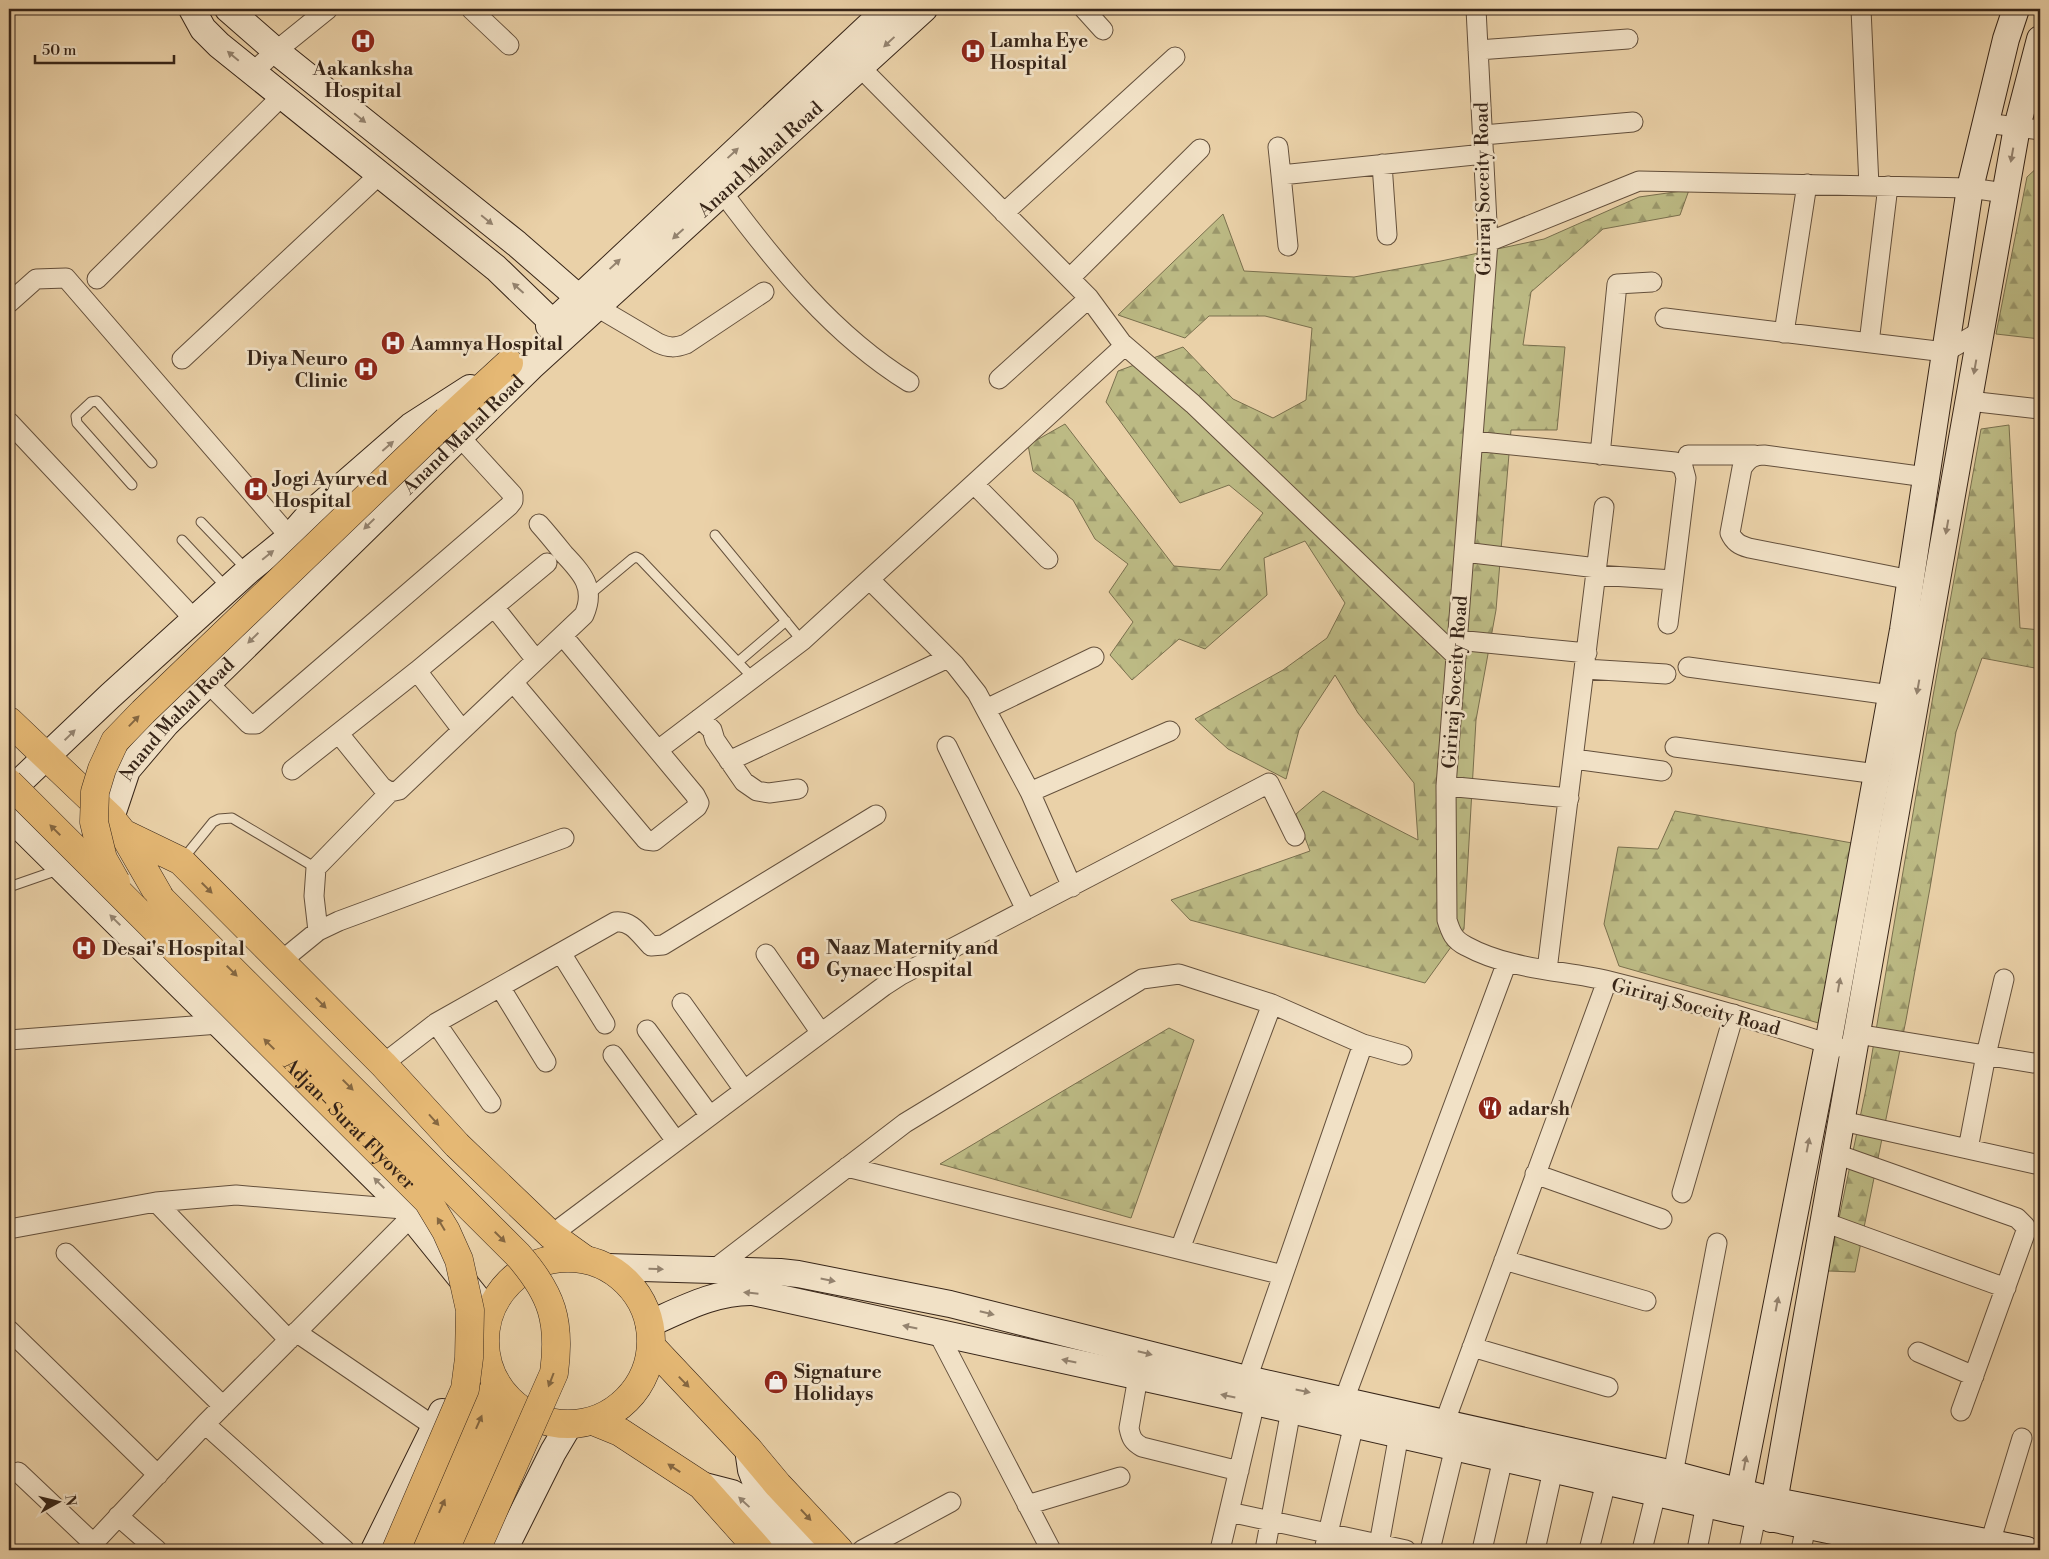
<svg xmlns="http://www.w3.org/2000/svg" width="2049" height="1559" viewBox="0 0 2049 1559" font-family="'Libre Bodoni',serif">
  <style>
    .forest { fill: url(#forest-firs); stroke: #7a704e }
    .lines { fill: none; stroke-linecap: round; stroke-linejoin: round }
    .lane-casing { stroke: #64503c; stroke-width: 11 }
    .street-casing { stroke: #64503c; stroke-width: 21 }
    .secondary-casing { stroke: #372518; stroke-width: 28 }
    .primary-casing { stroke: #372518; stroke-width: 29 }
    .highway-casing { stroke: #372518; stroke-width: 29 }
    .lane { stroke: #f1e1c6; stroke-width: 9 }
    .street { stroke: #f1e1c6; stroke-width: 19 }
    .secondary { stroke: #f1e1c6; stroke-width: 26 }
    .primary { stroke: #e5b874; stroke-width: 28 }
    .highway { stroke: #e5b874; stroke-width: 28 }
    .highway-bridge-casing { stroke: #372518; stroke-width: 29; stroke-linecap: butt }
    .highway-bridge { stroke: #e5b874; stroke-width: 28 }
    .oneway { fill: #94836f }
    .oneway2 { fill: #856741 }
    .labels { text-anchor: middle; stroke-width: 5; stroke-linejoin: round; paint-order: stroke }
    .poi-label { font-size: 19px; font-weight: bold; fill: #372518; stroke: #f1e1c6; text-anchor: start }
    .street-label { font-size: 19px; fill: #372518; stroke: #f1e1c6 }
  </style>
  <defs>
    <pattern id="forest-firs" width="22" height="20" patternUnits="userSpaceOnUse" patternTransform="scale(1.25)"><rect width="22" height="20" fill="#bcba84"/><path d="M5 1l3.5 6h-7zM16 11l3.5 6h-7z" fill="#9a976b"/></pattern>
  </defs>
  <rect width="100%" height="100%" fill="#ead1a8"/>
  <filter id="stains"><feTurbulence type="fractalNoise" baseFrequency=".004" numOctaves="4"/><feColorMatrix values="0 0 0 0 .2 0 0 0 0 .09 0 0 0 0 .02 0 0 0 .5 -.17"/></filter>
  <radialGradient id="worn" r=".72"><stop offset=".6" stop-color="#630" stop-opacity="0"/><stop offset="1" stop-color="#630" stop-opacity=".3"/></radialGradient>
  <path class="forest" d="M2040,165V339L1996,334L2027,177Z
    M1689,190L1680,215L1603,229L1531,292L1523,345L1565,347L1557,430H1511L1496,610L1476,720L1464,929L1425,983L1190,920L1171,900L1310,851L1296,814L1323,791L1418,840L1414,783L1358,713L1335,675L1299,730L1286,779L1228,749L1195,719L1283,670L1327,638L1345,603L1305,541L1264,558L1267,595L1205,649L1179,639L1132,680L1110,655L1133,622L1109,592L1128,564L1095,539L1073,500L1033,471L1028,445L1065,424L1174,566L1220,570L1263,513L1229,485L1180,503L1106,402L1118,371L1183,347L1233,399L1273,418L1306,400L1312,328L1265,316H1209L1185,338L1118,315L1223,214L1244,271L1354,277L1441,261L1544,239L1639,197Z
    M2009,425L2020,628L2040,630V669L1982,658L1956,732L1930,888L1906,1020L1855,1272L1828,1271L1866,1089L1933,696L1981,429Z
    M1675,811L1852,843L1822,1024L1619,966L1604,924L1618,847L1658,849Z
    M1169,1028L1194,1040L1131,1218L940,1164Z"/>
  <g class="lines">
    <g class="lane-casing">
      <path id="lane" d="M132,485L77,423L76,416L91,402L97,401L152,463
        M201,522L246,569
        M715,535L802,641
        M182,540L226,587
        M589,595L632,559L636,557L640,559L753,678
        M738,662L786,621
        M183,859L213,822L219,819L232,818L316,868
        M9,887L58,870"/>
    </g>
    <g class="street-casing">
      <path id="street" d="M471,9L509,45
        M1084,9L1103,30
        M1476,9L1488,242L1446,786L1447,920C1451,933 1454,940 1466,946C1510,970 1562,970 1609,981C1686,1000 1763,1022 1838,1047
        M1861,9L1869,186
        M1478,50L1628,39
        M851,58L1089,298L1122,343L1193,404L1456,656
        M253,72L276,51L328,9
        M1986,123L2040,130
        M1483,135L1633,122
        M1278,147L1281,175
        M1382,164L1387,235
        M723,193C776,264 833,335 909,382
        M1004,213L1175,57
        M1488,242L1639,181L1970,188L2005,193
        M1288,246L1281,175L1484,154
        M1070,278L1200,149
        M97,279L282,96
        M9,303L36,279L66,278L290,537
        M597,307L658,343C669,348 675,348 686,344L764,292
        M1665,318L1945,352L1981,331
        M1784,333L1807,184
        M1869,343L1888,186
        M182,359L379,175
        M999,379L1089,298
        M1969,401L2040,409
        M9,422L195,620
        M1473,441L1675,462L1683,467L1686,478L1668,624
        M1600,455L1617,284L1652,282
        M1688,455H1755
        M974,484L1048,559
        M1464,552L1597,568
        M1596,575L1673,580
        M870,580L955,665L977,693L1030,792L1072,887
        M1911,580L1749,548C1739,545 1734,542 1730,533L1742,468C1748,459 1753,455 1764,455L1926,477
        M495,608L536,660
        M1457,640L1587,653
        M1688,667L1891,695
        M1585,669L1666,674
        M417,671L462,730
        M513,682L646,840L654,841L697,807L699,803L695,795L563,636
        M208,683L249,724H256L509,506L513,501V495L459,436
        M986,709L1094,657
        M700,718L712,730L715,740L744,782L757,791L769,793L798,789
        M339,734L382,787L390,792L399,790L584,615C596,588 582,573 564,554C556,544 548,534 539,524
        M947,746L1026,910
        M1675,747L1877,774
        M658,750L802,641L1121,349L1122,343
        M1574,759L1662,771
        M729,761L948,658
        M292,770L417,671L547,563
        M1446,786L1569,798
        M1030,792L1170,731
        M318,931L314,896L316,868L390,792
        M561,953L605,1024
        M766,954L821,1033
        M280,962L318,931L339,921L564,838
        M1547,970L1604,507
        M500,987L546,1062
        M682,1003L744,1090
        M436,1023L491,1103
        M647,1030L710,1116
        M1857,1034L2040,1064
        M9,1040L219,1024
        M613,1055L676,1141
        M383,1064L436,1023L615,922C632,920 640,935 651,946L663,945L876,815
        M1842,1121L2040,1165
        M1968,1149L1986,1055L2004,979
        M1836,1154L2017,1218L2025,1226L2026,1231L1961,1411
        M847,1167L1283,1275
        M1535,1174L1662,1219
        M1682,1193L1734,1014
        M156,1202L289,1340
        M1824,1222L2006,1288
        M9,1229L156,1202L236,1195L403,1209
        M551,1235L884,986L901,975L1269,783L1295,836
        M1180,1249L1272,1004
        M66,1253L223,1406
        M1504,1260L1646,1301
        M713,1270L905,1123L1142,979L1179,974L1272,1004L1363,1044L1402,1055
        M9,1330L158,1475
        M296,1332L435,1427
        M938,1333L1051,1550
        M1472,1347L1608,1387
        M1918,1352L1974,1376
        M1138,1377L1129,1428C1131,1438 1133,1442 1142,1447L1239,1471
        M1247,1379L1363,1044
        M1344,1400L1507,962
        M205,1424L345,1550
        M1444,1424L1607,981
        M18,1472L93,1543
        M1673,1474L1717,1243
        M1027,1505L1120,1477
        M1229,1512L1406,1550
        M118,1516L157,1550
        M1990,1543L2022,1438
        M87,1550L205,1424L410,1218
        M862,1550L951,1502
        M1220,1550L1255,1402
        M1265,1550L1291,1410
        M1324,1550L1354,1424
        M1378,1550L1399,1434
        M1430,1550L1455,1447
        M1482,1550L1503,1458
        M1535,1550L1553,1470
        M1589,1550L1606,1482
        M1642,1550L1656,1493
        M1697,1550L1706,1504
        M1749,1550L1756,1516
        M1801,1550L1806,1526"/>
    </g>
    <g class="secondary-casing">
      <g id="secondary">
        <path d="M192,9L203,29L219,45L496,268L553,323"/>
        <path d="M228,9L276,51L517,244L579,298"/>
        <path d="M549,326L887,9"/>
        <path d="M9,792L110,696L248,571L290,537L310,514L411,426L470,388"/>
        <path d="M9,816L401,1204L489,1313"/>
        <path id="s1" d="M70,875L111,818L127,770L166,724L531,367L924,9"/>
        <path d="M607,1267L780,1272L798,1274L950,1304L1247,1379L1673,1474L1775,1501L2027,1550"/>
        <path d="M649,1324C683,1309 716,1291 753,1292L1255,1402L1736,1511L1925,1550"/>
        <path d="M748,1449L751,1470L756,1483L812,1550"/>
        <path d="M701,1485L732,1493L744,1500L789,1550"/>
        <path d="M1736,1511L1828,1044L1903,630L1970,188L2006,39L2016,9"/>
        <path d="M1771,1519L2017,127L2040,39"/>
        <path d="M374,1550L442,1412"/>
        <path d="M504,1550L553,1452L569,1425"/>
      </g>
    </g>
    <g class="primary-casing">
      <path id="primary" d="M485 1341a83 83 0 1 1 166 0a83 83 0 1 1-166 0Z
        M651,1346L748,1449L778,1485L839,1550
        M593,1421L620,1432L701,1485L759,1550"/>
    </g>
    <g class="highway-casing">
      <path id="highway" d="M447,420L509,363
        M9,721L111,818L123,833L181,861L383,1064L457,1145L551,1235L583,1258
        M123,833L161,899
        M422,1550L496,1384
        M448,1550L514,1405"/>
    </g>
    <use href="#lane" class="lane"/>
    <use href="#street" class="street"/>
    <use href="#secondary" class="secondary"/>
    <use href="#primary" class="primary"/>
    <use href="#highway" class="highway"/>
    <g class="highway-bridge-casing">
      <g id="highway-bridge">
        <path id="s2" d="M9,783L428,1201L446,1231L459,1260L470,1310L469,1358L465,1389L396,1550"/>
        <path d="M116,882L103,859L94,822L95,792L102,769L115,741L143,712L447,420"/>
        <path d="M161,899L518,1255C552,1294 561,1321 554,1373L476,1550"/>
      </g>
    </g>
    <use href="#highway-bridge" class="highway-bridge"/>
  </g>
  <defs><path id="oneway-solid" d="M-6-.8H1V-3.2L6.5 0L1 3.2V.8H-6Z" transform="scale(1.25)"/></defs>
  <g class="oneway">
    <use href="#oneway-solid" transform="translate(889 42) rotate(137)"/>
    <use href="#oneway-solid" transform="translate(233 56) rotate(-140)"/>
    <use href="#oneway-solid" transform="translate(360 118) rotate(39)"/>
    <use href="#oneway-solid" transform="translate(733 153) rotate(-43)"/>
    <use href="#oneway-solid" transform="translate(2012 155) rotate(100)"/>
    <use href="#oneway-solid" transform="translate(487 220) rotate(39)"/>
    <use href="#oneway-solid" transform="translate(678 234) rotate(138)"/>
    <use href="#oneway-solid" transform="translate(615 264) rotate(-43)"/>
    <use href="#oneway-solid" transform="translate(518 288) rotate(-138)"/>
    <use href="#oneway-solid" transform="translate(1975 367) rotate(100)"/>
    <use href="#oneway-solid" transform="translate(388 446) rotate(-41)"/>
    <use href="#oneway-solid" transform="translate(369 524) rotate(136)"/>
    <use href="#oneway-solid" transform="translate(1947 527) rotate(100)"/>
    <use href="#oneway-solid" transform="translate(268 555) rotate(-39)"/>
    <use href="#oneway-solid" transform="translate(253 638) rotate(136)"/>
    <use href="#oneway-solid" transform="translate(1918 687) rotate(100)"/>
    <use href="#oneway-solid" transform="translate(70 735) rotate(-44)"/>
    <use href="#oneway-solid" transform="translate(115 920) rotate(-135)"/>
    <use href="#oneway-solid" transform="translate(1839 985) rotate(-80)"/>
    <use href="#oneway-solid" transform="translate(1808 1145) rotate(-79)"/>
    <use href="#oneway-solid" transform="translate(379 1183) rotate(-135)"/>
    <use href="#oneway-solid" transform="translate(656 1269) rotate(1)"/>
    <use href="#oneway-solid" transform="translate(828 1280) rotate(11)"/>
    <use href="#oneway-solid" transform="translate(751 1293) rotate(-174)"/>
    <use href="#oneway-solid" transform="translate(1777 1304) rotate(-79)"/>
    <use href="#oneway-solid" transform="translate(987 1313) rotate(14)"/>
    <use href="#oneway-solid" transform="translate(910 1327) rotate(-168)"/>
    <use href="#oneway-solid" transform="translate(1145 1353) rotate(14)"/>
    <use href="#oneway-solid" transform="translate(1069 1361) rotate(-168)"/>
    <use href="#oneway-solid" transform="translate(1303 1391) rotate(12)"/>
    <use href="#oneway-solid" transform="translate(1228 1396) rotate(-168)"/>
    <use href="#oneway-solid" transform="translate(1745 1463) rotate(-79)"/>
    <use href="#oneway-solid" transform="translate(744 1502) rotate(-137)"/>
  </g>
  <g class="oneway2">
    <use href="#oneway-solid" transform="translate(134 721) rotate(-46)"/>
    <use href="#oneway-solid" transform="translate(55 830) rotate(-135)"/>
    <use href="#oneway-solid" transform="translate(207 888) rotate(45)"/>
    <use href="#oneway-solid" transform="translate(232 971) rotate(45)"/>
    <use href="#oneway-solid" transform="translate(321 1003) rotate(45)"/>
    <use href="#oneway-solid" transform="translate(269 1044) rotate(-135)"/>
    <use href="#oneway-solid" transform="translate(348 1085) rotate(45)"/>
    <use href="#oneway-solid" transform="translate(434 1120) rotate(48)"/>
    <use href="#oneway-solid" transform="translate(441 1224) rotate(-121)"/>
    <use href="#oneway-solid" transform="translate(500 1237) rotate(45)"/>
    <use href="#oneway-solid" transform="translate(551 1380) rotate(111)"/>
    <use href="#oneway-solid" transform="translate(684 1382) rotate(46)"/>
    <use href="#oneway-solid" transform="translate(479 1422) rotate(-66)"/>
    <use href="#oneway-solid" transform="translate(674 1468) rotate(-147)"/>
    <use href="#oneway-solid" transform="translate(442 1506) rotate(-66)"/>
    <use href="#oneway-solid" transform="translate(806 1515) rotate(47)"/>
  </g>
  <defs>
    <g id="hospital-disc" transform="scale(1.25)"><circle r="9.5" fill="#8f2418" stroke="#f1e1c6"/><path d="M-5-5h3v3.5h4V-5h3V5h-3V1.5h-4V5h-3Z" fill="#fff"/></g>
    <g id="restaurant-disc" transform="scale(1.25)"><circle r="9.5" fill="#8f2418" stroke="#f1e1c6"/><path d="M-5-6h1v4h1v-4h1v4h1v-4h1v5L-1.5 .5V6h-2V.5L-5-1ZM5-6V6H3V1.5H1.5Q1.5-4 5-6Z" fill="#fff"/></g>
    <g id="shop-disc" transform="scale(1.25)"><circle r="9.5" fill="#8f2418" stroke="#f1e1c6"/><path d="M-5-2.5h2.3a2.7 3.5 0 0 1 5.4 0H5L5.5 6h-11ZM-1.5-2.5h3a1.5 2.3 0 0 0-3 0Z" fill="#fff"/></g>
  </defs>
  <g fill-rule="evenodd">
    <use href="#hospital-disc" x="363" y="41"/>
    <use href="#hospital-disc" x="973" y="51"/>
    <use href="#hospital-disc" x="393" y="343"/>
    <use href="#hospital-disc" x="366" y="369"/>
    <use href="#hospital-disc" x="256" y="489"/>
    <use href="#hospital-disc" x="84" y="948"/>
    <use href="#hospital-disc" x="808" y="958"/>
    <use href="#restaurant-disc" x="1490" y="1108"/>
    <use href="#shop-disc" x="776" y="1382"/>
  </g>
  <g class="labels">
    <g class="poi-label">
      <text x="990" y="47">Lamha Eye<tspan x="990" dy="22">Hospital</tspan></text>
      <text x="363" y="75" text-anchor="middle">Aakanksha<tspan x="363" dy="22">Hospital</tspan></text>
      <text x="410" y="350">Aamnya Hospital</text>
      <text x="348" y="365" text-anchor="end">Diya Neuro<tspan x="348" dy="22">Clinic</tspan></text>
      <text x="274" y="485">Jogi Ayurved<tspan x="274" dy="22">Hospital</tspan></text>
      <text x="826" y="954">Naaz Maternity and<tspan x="826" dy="22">Gynaec Hospital</tspan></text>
      <text x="102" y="955">Desai's Hospital</text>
      <text x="1508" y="1115">adarsh</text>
      <text x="794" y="1378">Signature<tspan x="794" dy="22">Holidays</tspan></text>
    </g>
    <g class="street-label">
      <text dy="7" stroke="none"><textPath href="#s1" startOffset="1001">Anand Mahal Road</textPath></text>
      <text transform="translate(1482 189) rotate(-91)" y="7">Giriraj Soceity Road</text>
      <text dy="7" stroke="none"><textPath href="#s1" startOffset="596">Anand Mahal Road</textPath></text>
      <text transform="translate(1454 682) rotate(-86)" y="7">Giriraj Soceity Road</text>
      <text dy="7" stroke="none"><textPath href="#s1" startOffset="191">Anand Mahal Road</textPath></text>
      <text transform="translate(1696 1006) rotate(15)" y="7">Giriraj Soceity Road</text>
      <text dy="7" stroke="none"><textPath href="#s2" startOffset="482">Adjan- Surat Flyover</textPath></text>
    </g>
  </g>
  <rect width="2049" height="1559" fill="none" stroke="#ead1a8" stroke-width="30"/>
  <rect x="10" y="10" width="2029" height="1539" fill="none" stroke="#372518" stroke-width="2.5"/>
  <rect x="15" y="15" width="2019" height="1529" fill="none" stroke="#372518"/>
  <g transform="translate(58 1502) rotate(82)" stroke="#f1e1c6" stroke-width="4" paint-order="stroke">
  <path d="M0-4L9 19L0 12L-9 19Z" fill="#372518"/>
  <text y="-8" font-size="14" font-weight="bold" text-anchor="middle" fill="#372518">N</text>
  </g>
  <path d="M35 55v8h139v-8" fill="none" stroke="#372518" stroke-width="2.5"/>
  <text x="42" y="55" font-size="15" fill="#372518" stroke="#f1e1c6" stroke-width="4" paint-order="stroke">50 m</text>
  <rect width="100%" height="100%" filter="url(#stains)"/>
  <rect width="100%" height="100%" fill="url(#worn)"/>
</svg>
